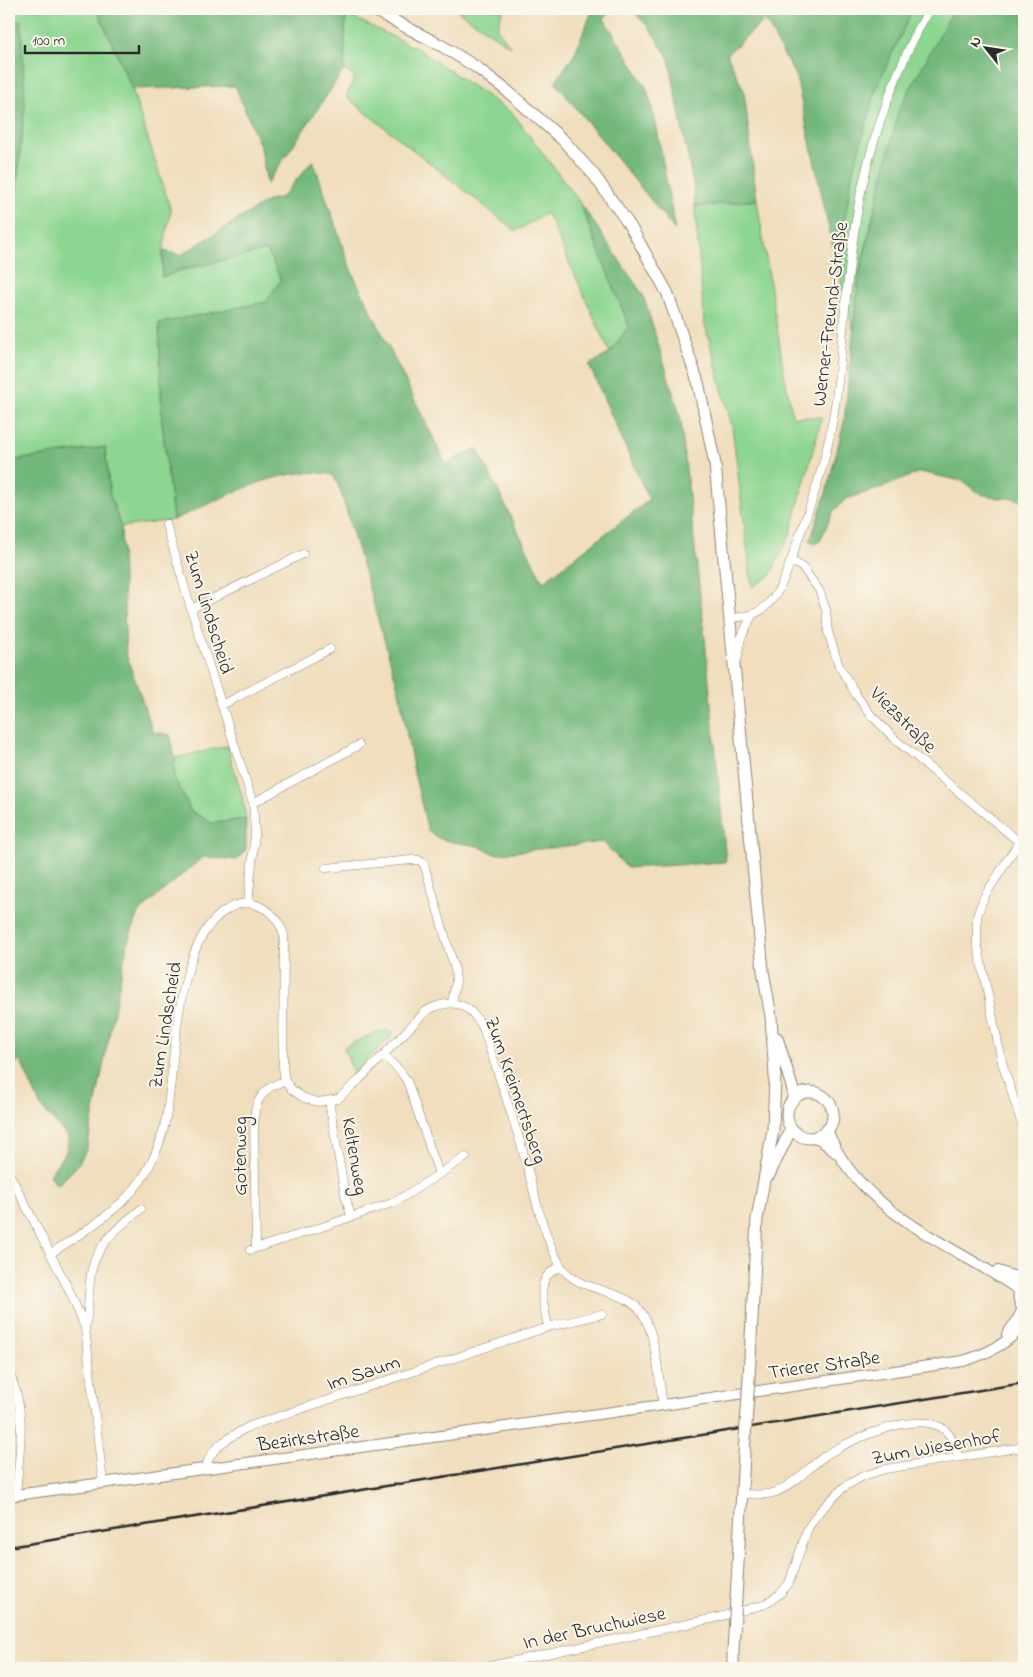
<svg xmlns="http://www.w3.org/2000/svg" width="1033" height="1677" viewBox="0 0 1033 1677" font-family="'Indie Flower',sans-serif">
  <style>
    .green { fill: #8dd691; stroke: #5c805e }
    .forest { fill: #72b77b; stroke: #4e7153 }
    .lines { fill: none; stroke-linecap: round; stroke-linejoin: round }
    .street-casing { stroke: #8e8474; stroke-width: 9 }
    .secondary-casing { stroke: #8e8474; stroke-width: 12 }
    .primary-casing { stroke: #8e8474; stroke-width: 13 }
    .street { stroke: #fff; stroke-width: 8 }
    .secondary { stroke: #fff; stroke-width: 10 }
    .primary { stroke: #fff; stroke-width: 11 }
    .rail { stroke: #2b2b2b; stroke-width: 2.5 }
    .primary-bridge-casing { stroke: #8e8474; stroke-width: 13; stroke-linecap: butt }
    .primary-bridge { stroke: #fff; stroke-width: 11 }
    .labels { text-anchor: middle; stroke-width: 4; stroke-linejoin: round; paint-order: stroke }
    .street-label { font-size: 20px; fill: #2b2b2b; stroke: #fbf7ec }
  </style>
  <rect width="100%" height="100%" fill="#fbf7ec"/>
  <filter id="ink" filterUnits="userSpaceOnUse"><feTurbulence type="fractalNoise" baseFrequency=".02" numOctaves="2"/><feDisplacementMap in="SourceGraphic" scale="10" xChannelSelector="R" yChannelSelector="G"/><feConvolveMatrix kernelMatrix="1 2 1 2 8 2 1 2 1" color-interpolation-filters="sRGB"/></filter>
  <filter id="wash" filterUnits="userSpaceOnUse"><feTurbulence type="fractalNoise" baseFrequency=".0096" numOctaves="4" result="noise"/><feDisplacementMap in="SourceGraphic" scale="20" xChannelSelector="R" yChannelSelector="G"/><feGaussianBlur stdDeviation="1.12" result="paint"/><feColorMatrix in="noise" values="0 0 0 0 0 0 0 0 0 0 0 0 0 0 0 0 0 1.4 0 .05"/><feComposite in="paint" operator="in"/></filter>
  <g filter="url(#wash)">
    <rect width="100%" height="100%" fill="#f0debd"/>
    <path class="green" d="M9,9H97L132,89L171,210L163,251L162,277L182,270L267,250L281,280L266,302L159,323L162,423L173,520L121,527L110,495L105,447L9,461V341L16,196L25,103L21,20L9,24Z
      M455,9H503L497,29L511,47Z
      M913,9H954L875,206L859,276L853,329L837,266L853,170L878,83Z
      M346,14L418,49L513,114L579,201L629,326L610,353L547,213L516,231L346,97L355,77L344,70Z
      M757,200L784,373L793,417H822L790,535L770,576L752,587L732,426L704,321L695,207Z
      M227,746L242,795L246,819L212,823L191,811L174,777L175,758Z
      M387,1030L394,1034L353,1073L344,1047L379,1031Z"/>
    <path class="forest" d="M97,9H330L346,14L344,70L267,184L261,148L235,86L132,89Z
      M593,9H611L604,19L627,55L647,89L656,123L675,230L555,82L574,55Z
      M630,9H913L878,84L853,170L837,266L796,77L765,20L727,54L744,91L757,200L695,207L693,184L669,59L649,27Z
      M954,9H1024V502L1013,498H998L981,494L962,481L920,472L881,488L846,499L833,512L820,541L814,544L810,541L827,490L844,422L859,276L899,109Z
      M21,20L25,103L16,196L9,341V24Z
      M313,160L351,270L446,464L477,448L543,582L649,500L589,365L610,353L629,326L579,201L643,295L680,415L705,639L726,862L627,868L603,842L495,854C490,852 485,849 480,847C462,841 443,845 428,831L414,773L399,691L340,489L333,475C284,462 218,501 173,520L162,423L159,323L266,302L281,280L267,250L182,270L162,277L163,251L181,255L269,200L282,197Z
      M105,447L110,495L121,527L126,654L153,732L170,735L175,758L174,777L191,811L212,823L246,819V849L237,860L203,857L156,897L137,915L127,945L87,1148L78,1165L59,1184H56L49,1175L67,1150L68,1137L41,1107L20,1060L9,1071V461Z"/>
  </g>
  <g filter="url(#ink)">
    <g class="lines">
      <g class="street-casing">
        <path id="street" d="M166,524L191,609L253,803L255,834L248,903
          M791,560L803,568L819,590L826,610L828,632L839,666L857,696L871,715L897,741L1024,846
          M191,609L303,554
          M731,618C745,617 758,615 768,604C784,588 789,564 797,543C811,504 825,465 832,424C838,393 840,362 843,330C847,285 852,237 861,192C875,128 897,67 929,9
          M737,660L741,638L752,615
          M222,705L330,649
          M253,803L359,745
          M1019,842L984,897L977,916V943L1002,1062L1024,1131
          M326,868L412,860H419L424,864L455,970L456,982L452,1003
          M383,1055L400,1071L407,1081L439,1174
          M329,1101L345,1195L351,1216
          M9,1173L70,1292L85,1328L103,1483
          M256,1248L254,1117C256,1098 266,1086 285,1081
          M250,1250L313,1230L395,1202L466,1157
          M50,1254C85,1231 130,1205 149,1167C158,1150 164,1132 167,1113C176,1058 175,938 228,909C236,904 245,902 254,904C270,909 279,919 284,935L283,1067L285,1081L292,1090L304,1098L318,1102L338,1099L359,1080L426,1011C451,997 469,1002 483,1028C496,1068 510,1108 522,1148C533,1186 540,1227 559,1263C576,1295 623,1285 642,1313C656,1333 659,1381 663,1405
          M548,1327C546,1313 537,1288 547,1276C551,1271 556,1269 560,1266
          M85,1328C89,1313 88,1298 90,1282C92,1247 116,1229 141,1209
          M9,1373C28,1410 19,1454 16,1495
          M206,1469C208,1447 232,1436 250,1426L548,1327L602,1314
          M742,1494C753,1494 766,1496 776,1492C795,1484 809,1467 826,1455C850,1440 919,1408 945,1430C953,1437 955,1447 958,1457
          M481,1668L715,1618L763,1605L780,1594L789,1583L808,1528L819,1512L844,1487L863,1476L885,1469L1024,1447"/>
      </g>
      <g class="secondary-casing">
        <path id="secondary" d="M827,1129C856,1211 953,1244 1019,1290
          M816,1136L835,1152
          M998,1271L1024,1280
          M1022,1284C1017,1294 1017,1302 1024,1310
          M1007,1334L1016,1322L1023,1309
          M9,1496L663,1405L963,1361C987,1354 1009,1343 1024,1324"/>
      </g>
      <g class="primary-casing">
        <path id="primary" d="M372,9L442,46L476,67L506,90L563,140L594,175L630,226L667,292L698,382L715,464L748,812L763,971L771,1017L775,1076L773,1130L757,1219L749,1379
          M777,1038L793,1090V1099
          M787 1115a23 23 0 1 1 46 0a23 23 0 1 1-46 0Z
          M769,1175L791,1129
          M738,1563L744,1454
          M733,1668V1651"/>
      </g>
      <use href="#street" class="street"/>
      <use href="#secondary" class="secondary"/>
      <use href="#primary" class="primary"/>
      <path class="rail" d="M9,1547L1024,1383"/>
      <g class="primary-bridge-casing">
        <path id="primary-bridge" d="M744,1454L749,1379
          M733,1651L738,1563"/>
      </g>
      <use href="#primary-bridge" class="primary-bridge"/>
    </g>
  </g>
  <g class="labels">
    <g class="street-label">
      <text transform="translate(829 314) rotate(-83)" y="7">Werner-Freund-Straße</text>
      <text transform="translate(210 612) rotate(73)" y="7">Zum Lindscheid</text>
      <text transform="translate(904 719) rotate(45)" y="7">Viezstraße</text>
      <text transform="translate(164 1025) rotate(-81)" y="7">Zum Lindscheid</text>
      <text transform="translate(517 1090) rotate(71)" y="7">Zum Kreimertsberg</text>
      <text transform="translate(239 1156) rotate(-90)" y="7">Gotenweg</text>
      <text transform="translate(356 1156) rotate(80)" y="7">Keltenweg</text>
      <text transform="translate(824 1364) rotate(-8)" y="7">Trierer Straße</text>
      <text transform="translate(363 1372) rotate(-18)" y="7">Im Saum</text>
      <text transform="translate(308 1437) rotate(-8)" y="7">Bezirkstraße</text>
      <text transform="translate(936 1446) rotate(-10)" y="7">Zum Wiesenhof</text>
      <text transform="translate(594 1627) rotate(-12)" y="7">In der Bruchwiese</text>
    </g>
  </g>
  <rect width="1033" height="1677" fill="none" stroke="#fbf7ec" stroke-width="30"/>
  <g transform="translate(986 48) rotate(300)" stroke="#fbf7ec" stroke-width="4" paint-order="stroke">
  <path d="M0-4L9 19L0 12L-9 19Z" fill="#2b2b2b"/>
  <text y="-8" font-size="14" font-weight="bold" text-anchor="middle" fill="#2b2b2b">N</text>
  </g>
  <path d="M25 45v8h114v-8" fill="none" stroke="#2b2b2b" stroke-width="2.5"/>
  <text x="32" y="45" font-size="15" fill="#2b2b2b" stroke="#fbf7ec" stroke-width="4" paint-order="stroke">100 m</text>
</svg>
